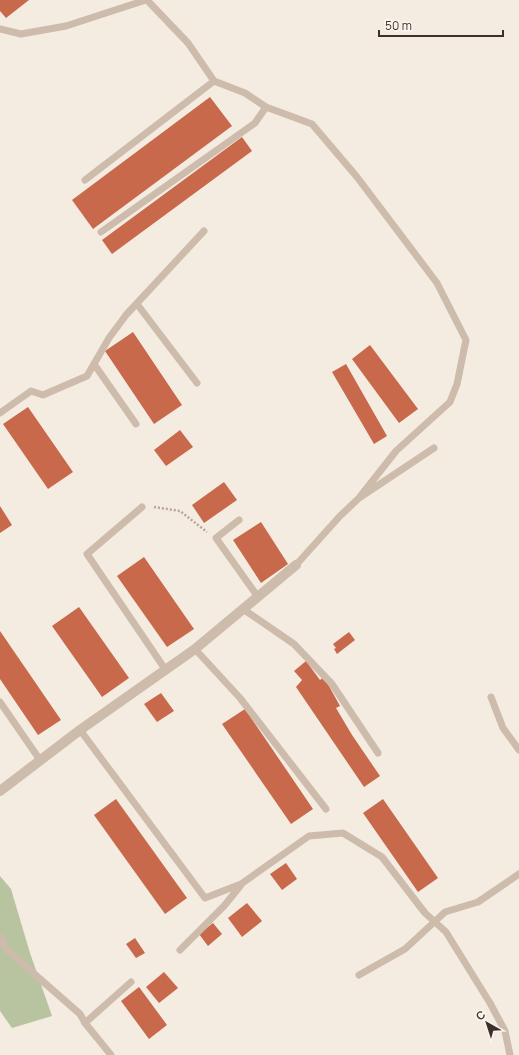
<svg xmlns="http://www.w3.org/2000/svg" width="519" height="1055" viewBox="0 0 519 1055" font-family="Manrope,sans-serif">
  <style>
    .green { fill: #b8c4a0 }
    .building { fill: #c8694b }
    .lines { fill: none; stroke-linecap: round; stroke-linejoin: round }
    .path { stroke: #b9a596; stroke-width: 2.5; stroke-dasharray: 2 2; stroke-linecap: butt }
    .lane { stroke: #cdbbac; stroke-width: 7 }
    .street { stroke: #cdbbac; stroke-width: 10 }
  </style>
  <rect width="100%" height="100%" fill="#f4ebe1"/>
  <path class="green" d="M0,876L11,889L30,953L52,1016L12,1028L0,1011Z"/>
  <path class="building" d="M0,0H29L6,18L0,11Z
    M210,97L232,126L93,229L72,200Z
    M242,137L252,151L112,254L102,240Z
    M133,332L182,405L154,424L105,351Z
    M370,345L418,409L399,423L352,359Z
    M346,364L387,436L374,444L332,372Z
    M28,407L73,472L48,489L3,424Z
    M180,430L193,447L166,466L154,450Z
    M224,482L237,500L204,523L192,505Z
    M0,506L12,525L0,533Z
    M261,522L288,564L261,583L233,540Z
    M144,557L194,629L167,647L117,576Z
    M79,607L129,678L102,697L52,626Z
    M0,631L61,720L38,735L0,679Z
    M349,632L355,640L337,654L334,649L336,648L333,644Z
    M306,661L320,680L324,677L340,706L336,708L352,735L380,776L364,787L296,687L302,680L294,671Z
    M161,693L174,711L157,722L144,704Z
    M245,709L313,809L291,824L222,724Z
    M116,799L187,898L165,914L94,815Z
    M383,799L438,878L418,892L363,813Z
    M286,863L297,879L282,890L270,874Z
    M247,903L262,921L242,937L228,918Z
    M213,923L222,934L208,946L199,934Z
    M135,938L145,953L136,958L126,944Z
    M164,972L178,988L159,1003L146,987Z
    M139,987L167,1025L149,1039L121,1001Z"/>
  <g class="lines">
    <path class="path" d="M154,507L180,511L207,532"/>
    <path class="lane" d="M147,0L188,43L214,81
      M0,29L21,34L66,26L146,0
      M266,107L312,124L357,177L437,283L466,340L457,384L450,402L396,451L359,498
      M85,180L214,81L245,93L266,107L255,123L101,232
      M137,304L197,383
      M94,364L136,424
      M0,413L31,391L43,395L87,376L109,338L126,315L204,231
      M142,507L87,554L165,669
      M239,520L216,538L258,597
      M296,565L340,516L359,498L434,448
      M243,609L294,644L332,684L378,753
      M195,649L240,698L326,809
      M491,697L503,728L519,750
      M0,702L40,760
      M80,730L205,898L241,884L309,836L343,833L382,857L425,913L446,932L490,1003L505,1031L510,1055
      M0,937L7,950L80,1014L85,1023L111,1055
      M180,950L224,906L241,885
      M359,975L405,949L445,912L478,902L519,874
      M85,1023L131,982"/>
    <path class="street" d="M0,791L80,730L195,649L296,565"/>
  </g>
  <g transform="translate(487 1023) rotate(321)" stroke="#fbf5ee" stroke-width="3" paint-order="stroke">
  <path d="M0-3L7 15L0 10L-7 15Z" fill="#3b302b"/>
  <text y="-6" font-size="11" font-weight="bold" text-anchor="middle" fill="#3b302b">С</text>
  </g>
  <path d="M379 30v6h124v-6" fill="none" stroke="#3b302b" stroke-width="2"/>
  <text x="385" y="30" font-size="12" fill="#3b302b" stroke="#fbf5ee" stroke-width="3" paint-order="stroke">50 m</text>
</svg>
